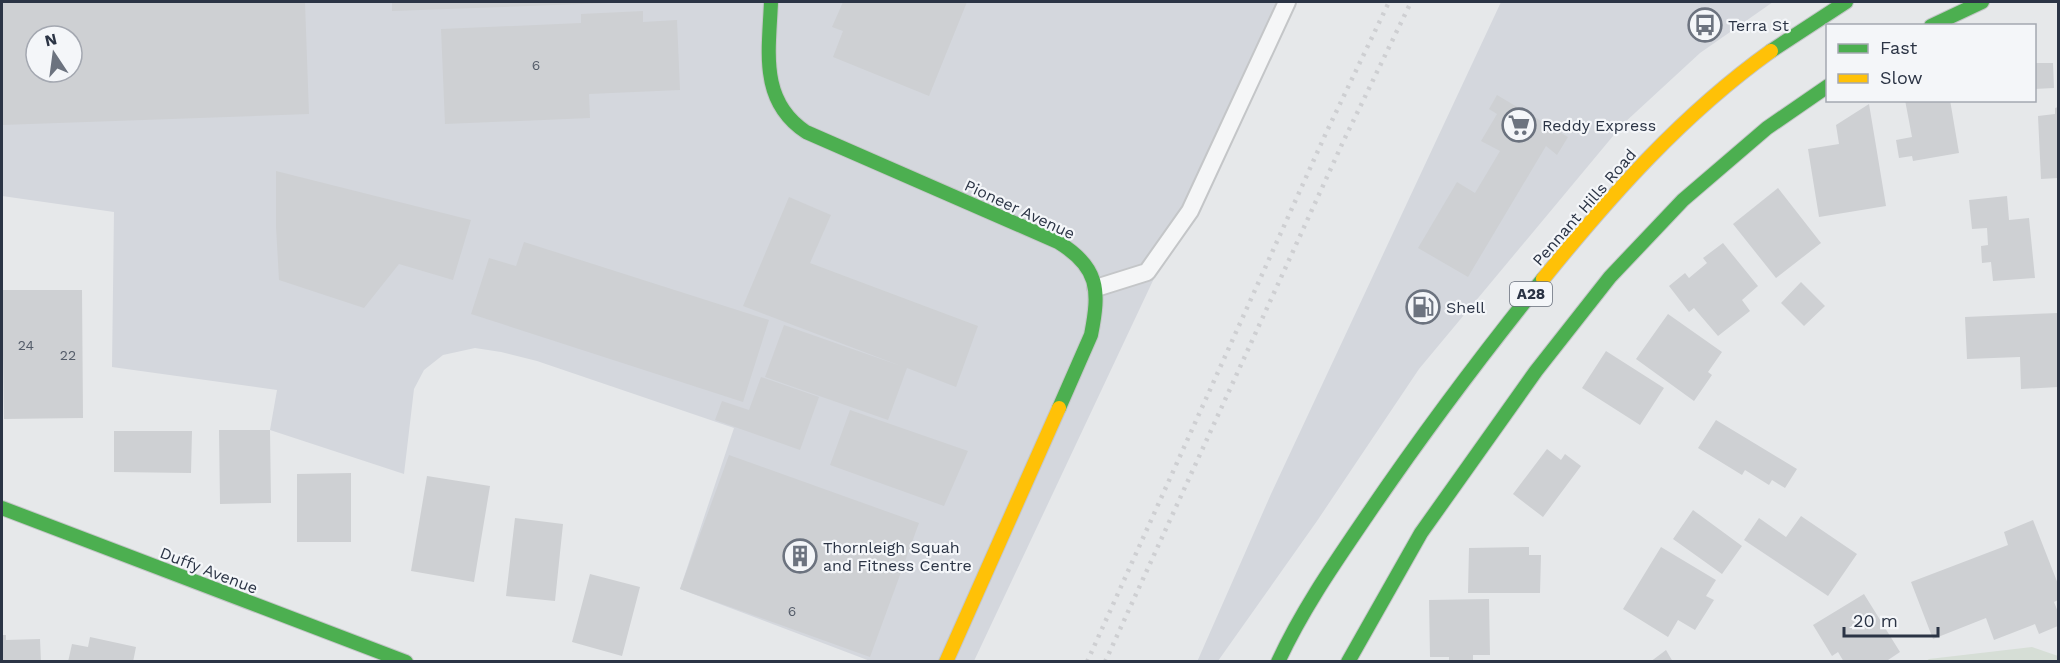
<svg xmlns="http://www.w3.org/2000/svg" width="2060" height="663" viewBox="0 0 2060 663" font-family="'Work Sans',sans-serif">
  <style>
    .built { fill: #d4d7dd; fill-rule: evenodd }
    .green { fill: #d6ded6 }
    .building { fill: #ced0d3; fill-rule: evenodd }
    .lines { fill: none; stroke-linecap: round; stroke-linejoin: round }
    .lane-casing { stroke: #c4c6c8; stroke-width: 20 }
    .fast-casing { stroke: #c4c6c8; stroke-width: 16 }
    .slow-casing { stroke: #c4c6c8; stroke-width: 16 }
    .lane { stroke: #f5f6f7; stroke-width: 16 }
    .fast { stroke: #4caf50; stroke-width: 14 }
    .slow { stroke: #ffc107; stroke-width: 14 }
    .rail { stroke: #cecfd2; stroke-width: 4.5; stroke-dasharray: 3 6; stroke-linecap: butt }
    .labels { text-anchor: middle; stroke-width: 4.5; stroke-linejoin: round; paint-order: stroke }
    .number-label { font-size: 14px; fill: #545c69 }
    .shield { fill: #f4f6f9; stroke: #676e7b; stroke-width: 1.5 }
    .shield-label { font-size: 15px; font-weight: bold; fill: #2b3445 }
    .poi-label { font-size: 16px; fill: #2b3445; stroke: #f4f6f9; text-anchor: start }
    .street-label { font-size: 16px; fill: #2b3445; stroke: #f4f6f9 }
  </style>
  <rect width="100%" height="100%" fill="#e6e8ea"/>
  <path class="built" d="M2,2H1284L974,661H870L680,589L734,428L537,361L501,352L475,348L443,355L424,370L414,389L404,474L270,430L277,390L112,367L114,212L2,196ZM36,36H72V72H36Z
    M1501,2H1773L1700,53L1623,124L1419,369L1317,521L1218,661L1197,662L1271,494Z"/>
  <path class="green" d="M2032,647L2058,656V661H1926L1929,659Z"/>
  <path class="building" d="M2,2H305L309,114L2,125ZM36,36H72V72H36Z
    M392,2H609V3L392,11Z
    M843,2H967L929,96L833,57L843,31L832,27Z
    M643,11V22L677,20L680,90L589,94L590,118L445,124L441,29L581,23V14Z
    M2034,63H2053L2054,88L2034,89Z
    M1497,95L1568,137L1557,155L1546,146L1468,277L1418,248L1457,182L1475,193L1500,151L1481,141L1497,114L1489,109Z
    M1905,100H1950L1959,153L1913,161L1912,156L1899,158L1896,140L1912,137Z
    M1869,104L1886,206L1819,217L1808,149L1839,144L1836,125Z
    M2058,107V178L2041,179L2038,116L2055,114V108Z
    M276,171L471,220L453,280L399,264L364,308L279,280L276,227Z
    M1778,188L1821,243L1776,278L1733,224Z
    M2007,196L2009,220L2029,218L2035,278L1993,281L1991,262L1982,263L1981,246L1988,245L1987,228L1972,229L1969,200Z
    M789,197L831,215L810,263L978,326L956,387L907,368L888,420L765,377L784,325L901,366L743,306Z
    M524,242L769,320L743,402L471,314L489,258L516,266Z
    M1723,243L1758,286L1742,300L1750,311L1718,336L1694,308L1689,312L1669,286L1685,273L1689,278L1707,263L1703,258Z
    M1801,282L1825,306L1804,326L1781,303Z
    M2,290H82L83,418L4,419Z
    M2058,313V387L2021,389L2020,357L1967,359L1965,317Z
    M1668,314L1722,352L1708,372L1712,375L1694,401L1636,359Z
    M1606,351L1664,388L1640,425L1582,388Z
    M761,377L819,397L800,450L715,420L722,401L749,410Z
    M850,410L968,451L944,506L830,465Z
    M1716,420L1797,469L1785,488L1772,480L1769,485L1745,470L1742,475L1698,448Z
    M219,430H270L271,503L220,504Z
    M114,431H192L191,473L114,472Z
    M1547,449L1561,460L1565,454L1581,466L1543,517L1513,494Z
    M729,455L919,523L870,657L680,589Z
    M351,473V542H297V474Z
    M427,476L490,486L474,582L411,571Z
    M1693,510L1742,546L1722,574L1673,539Z
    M1801,516L1857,554L1828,596L1744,540L1759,518L1786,537Z
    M515,518L563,524L555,601L506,596Z
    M2033,520L2058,584V600L2054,602L2058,612V626L2039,634L2035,624L1994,640L1986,618L1933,639L1911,582L2008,545L2004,532Z
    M1529,547V555H1541L1540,593H1468L1469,548Z
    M1661,547L1716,580L1706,596L1714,600L1695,630L1678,620L1668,637L1623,609Z
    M590,574L640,587L622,656L572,642Z
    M1864,594L1900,652L1885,662H1844L1838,652L1832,656L1813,625Z
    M1489,599L1490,655H1473V662H1449V657H1430L1429,600Z
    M2,635H6V640L40,639L41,662H2Z
    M90,637L136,647L133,662H68L72,644L88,647Z
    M1666,650L1673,662H1650Z"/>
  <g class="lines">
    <g class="lane-casing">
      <path id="lane" d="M1096,288L1147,272L1190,211L1287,2"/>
    </g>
    <g class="fast-casing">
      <path id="fast" d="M771,2C769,51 759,101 806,132L1058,242C1099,267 1100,290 1091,335L1059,408
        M1931,26L1982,2
        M1771,51L1846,2
        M2,508L406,662
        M1278,662C1302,610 1334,564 1366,517C1421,436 1481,356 1543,279
        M1348,662L1421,533L1536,371L1610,277L1683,200L1767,128L1828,86"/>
    </g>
    <g class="slow-casing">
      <path id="slow" d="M1543,279C1611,195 1683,114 1771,51
        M946,662L1059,408"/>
    </g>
    <use href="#lane" class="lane"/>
    <use href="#fast" class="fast"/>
    <use href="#slow" class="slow"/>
    <path class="rail" d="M1087,662L1326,133L1389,2
      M1105,662L1343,142L1411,2"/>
  </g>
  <defs>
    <g id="bus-ring" transform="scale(1.725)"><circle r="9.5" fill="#f4f6f9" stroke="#6c737f" stroke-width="1.5"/><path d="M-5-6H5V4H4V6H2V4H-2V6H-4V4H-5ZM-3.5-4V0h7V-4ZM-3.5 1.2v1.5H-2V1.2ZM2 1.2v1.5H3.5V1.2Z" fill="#6c737f"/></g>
    <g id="supermarket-ring" transform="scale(1.725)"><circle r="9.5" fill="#f4f6f9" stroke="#6c737f" stroke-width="1.5"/><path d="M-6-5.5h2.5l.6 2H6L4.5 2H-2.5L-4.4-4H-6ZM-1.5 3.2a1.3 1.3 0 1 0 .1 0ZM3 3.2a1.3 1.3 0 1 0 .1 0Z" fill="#6c737f"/></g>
    <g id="fuel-ring" transform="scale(1.725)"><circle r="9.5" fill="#f4f6f9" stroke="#6c737f" stroke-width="1.5"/><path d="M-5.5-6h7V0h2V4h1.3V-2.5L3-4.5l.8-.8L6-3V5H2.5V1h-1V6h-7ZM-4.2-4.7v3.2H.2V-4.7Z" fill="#6c737f"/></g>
    <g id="building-ring" transform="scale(1.725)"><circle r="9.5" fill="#f4f6f9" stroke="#6c737f" stroke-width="1.5"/><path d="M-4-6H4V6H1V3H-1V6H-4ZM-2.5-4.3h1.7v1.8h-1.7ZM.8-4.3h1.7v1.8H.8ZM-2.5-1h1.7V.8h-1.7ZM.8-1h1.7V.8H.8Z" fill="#6c737f"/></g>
  </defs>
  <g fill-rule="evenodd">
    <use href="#bus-ring" x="1705" y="25"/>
    <use href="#supermarket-ring" x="1519" y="125"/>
    <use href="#fuel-ring" x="1423" y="307"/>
    <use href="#building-ring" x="800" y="556"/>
  </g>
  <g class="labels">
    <g class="number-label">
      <text x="536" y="70">6</text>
      <text x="26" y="350">24</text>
      <text x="68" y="360">22</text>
      <text x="792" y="616">6</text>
    </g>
    <rect class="shield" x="1510" y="282" width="42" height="24" rx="4.5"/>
    <g class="shield-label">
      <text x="1531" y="299">A28</text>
    </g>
    <g class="poi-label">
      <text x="1728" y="31">Terra St</text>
      <text x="1542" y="131">Reddy Express</text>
      <text x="1446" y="313">Shell</text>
      <text x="823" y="553">Thornleigh Squah<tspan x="823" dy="18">and Fitness Centre</tspan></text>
    </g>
    <g class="street-label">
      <text transform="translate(1584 207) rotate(-49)" y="6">Pennant Hills Road</text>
      <text transform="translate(1020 209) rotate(25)" y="6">Pioneer Avenue</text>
      <text transform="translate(209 570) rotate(21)" y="6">Duffy Avenue</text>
    </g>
  </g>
  <rect width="2060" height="663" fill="none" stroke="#2b3445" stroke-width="6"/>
  <rect x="1826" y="24" width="210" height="78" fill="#f4f6f9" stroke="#a4a8b1" stroke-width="1.5"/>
  <rect x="1838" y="44" width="30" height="9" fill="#4caf50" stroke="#a4a8b1" stroke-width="1.5"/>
  <text x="1880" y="54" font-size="18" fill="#2b3445">Fast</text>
  <rect x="1838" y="74" width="30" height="9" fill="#ffc107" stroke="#a4a8b1" stroke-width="1.5"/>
  <text x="1880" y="84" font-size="18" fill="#2b3445">Slow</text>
  <g transform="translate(54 54) rotate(347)"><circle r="28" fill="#f4f6f9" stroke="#a4a8b1" stroke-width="1.5"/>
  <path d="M0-4.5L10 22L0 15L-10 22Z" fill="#6c737f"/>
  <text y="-9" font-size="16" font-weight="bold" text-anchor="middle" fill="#2b3445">N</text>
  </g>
  <path d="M1844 627v9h94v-9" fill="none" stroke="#2b3445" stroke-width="3"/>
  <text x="1853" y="627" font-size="18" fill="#2b3445" stroke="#f4f6f9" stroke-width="4.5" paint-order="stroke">20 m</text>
</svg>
